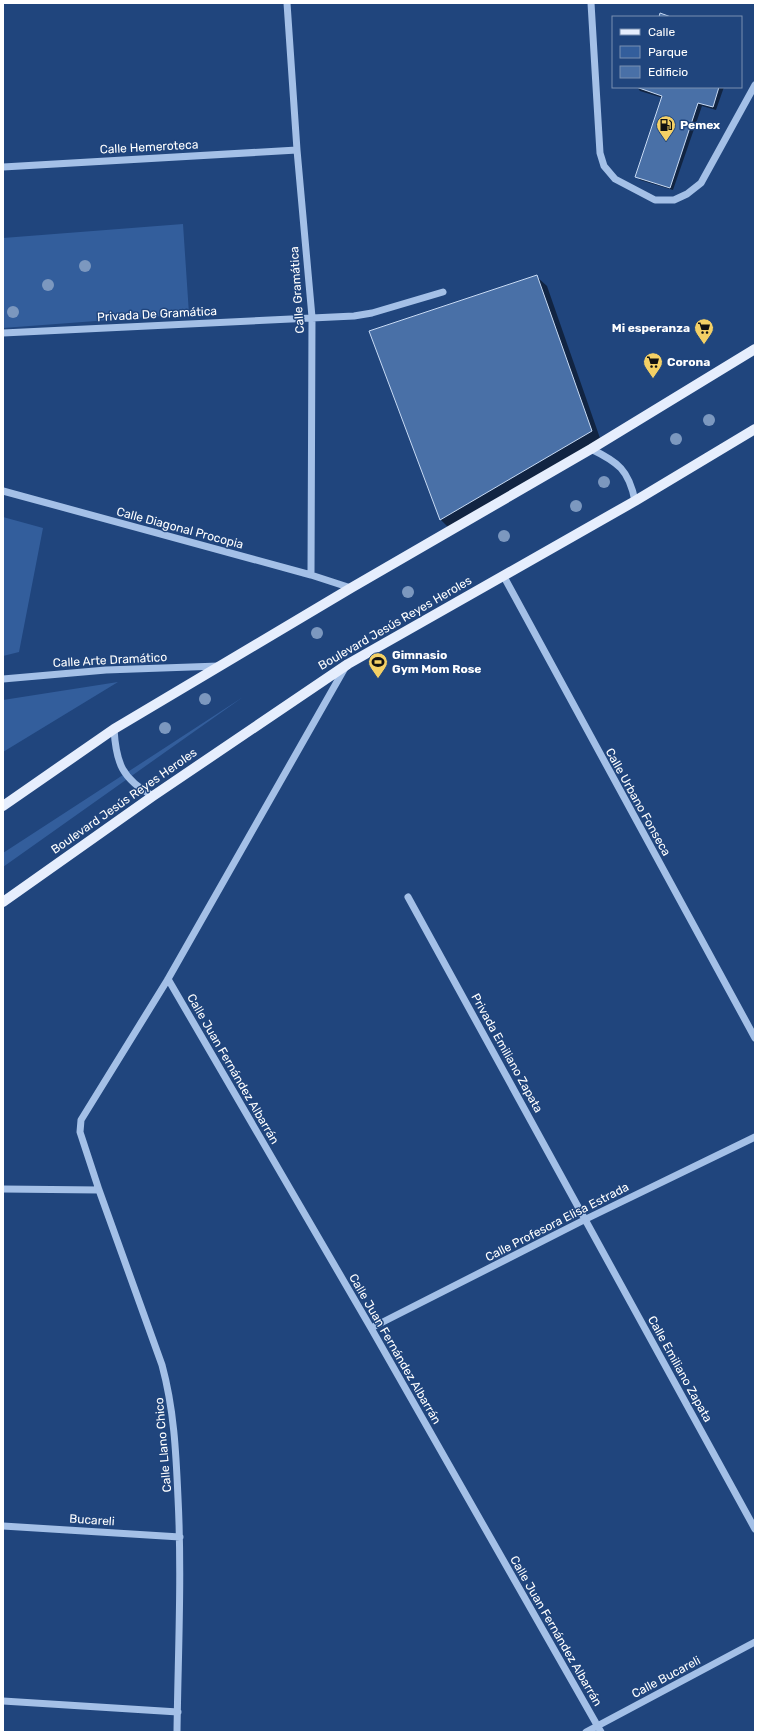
<svg xmlns="http://www.w3.org/2000/svg" width="758" height="1735" viewBox="0 0 758 1735" font-family="Rubik,sans-serif">
  <style>
    .green { fill: #335e9c }
    .shadow { fill: #0007 }
    .building { fill: #4970a7; stroke: #c8dbf5 }
    .lines { fill: none; stroke-linecap: round; stroke-linejoin: round }
    .minor { stroke: #a4c0e7; stroke-width: 7 }
    .major { stroke: #e6eefd; stroke-width: 10 }
    .tree { fill: #7c98bf }
    .labels { text-anchor: middle; stroke-width: 3; stroke-linejoin: round; paint-order: stroke }
    .poi-label { font-size: 12px; font-weight: bold; fill: #fff; stroke: #20457d; text-anchor: start }
    .street-label { font-size: 12px; fill: #fff; stroke: #20457d }
  </style>
  <rect width="100%" height="100%" fill="#20457d"/>
  <path class="green" d="M183,224L189,314L3,328V238Z
    M3,517L43,528L19,652L3,656Z
    M118,682L3,752V700Z
    M243,697L3,867V853Z"/>
  <path class="shadow" d="M637,87H724L716,110L702,106L673,190L640,180L637,176L663,98L640,91Z
    M536,276L547,286L601,441L451,530L441,520L370,331Z"/>
  <path class="building" d="M660,13L671,17H659Z
    M636,87H719L713,107L698,103L670,188L635,177L662,96Z
    M537,275L592,431L440,520L369,331Z"/>
  <g class="lines">
    <path class="minor" d="M287,3L297,150L312,317L311,575
      M591,3L600,153L604,166L615,179L655,200H674L687,194L701,183L755,85
      M3,167L297,150
      M3,333L354,316L372,313L443,292
      M591,449C618,462 629,470 635,501
      M3,491L311,575L351,588
      M503,575L755,1038
      M3,679L106,670L219,666
      M114,729C116,763 122,779 153,796
      M408,897L755,1529
      M168,979L371,1328L601,1732
      M3,1189L99,1190
      M371,1328L586,1219L755,1137
      M3,1526L180,1537
      M3,1701L178,1712
      M177,1732C178,1654 182,1576 178,1498C176,1452 174,1409 162,1365L99,1190L80,1132L81,1120L168,979L346,666
      M586,1732L755,1642"/>
    <path class="major" d="M3,806L114,729L351,588L591,449L755,349
      M3,902L153,796L348,664L635,501L755,429"/>
  </g>
  <g class="tree">
    <circle cx="85" cy="266" r="6"/>
    <circle cx="48" cy="285" r="6"/>
    <circle cx="13" cy="312" r="6"/>
    <circle cx="709" cy="420" r="6"/>
    <circle cx="676" cy="439" r="6"/>
    <circle cx="604" cy="482" r="6"/>
    <circle cx="576" cy="506" r="6"/>
    <circle cx="504" cy="536" r="6"/>
    <circle cx="408" cy="592" r="6"/>
    <circle cx="317" cy="633" r="6"/>
    <circle cx="205" cy="699" r="6"/>
    <circle cx="165" cy="728" r="6"/>
  </g>
  <defs>
    <g id="fuel-pin" transform="scale(1)"><path d="M0 17L-7.5 6A9.5 9.5 0 1 1 7.5 6Z" fill="#f4d065" stroke="#20457d"/><path d="M-5.5-6h7V0h2V4h1.3V-2.5L3-4.5l.8-.8L6-3V5H2.5V1h-1V6h-7ZM-4.2-4.7v3.2H.2V-4.7Z" fill="#111"/></g>
    <g id="supermarket-pin" transform="scale(1)"><path d="M0 17L-7.5 6A9.5 9.5 0 1 1 7.5 6Z" fill="#f4d065" stroke="#20457d"/><path d="M-6-5.5h2.5l.6 2H6L4.5 2H-2.5L-4.4-4H-6ZM-1.5 3.2a1.3 1.3 0 1 0 .1 0ZM3 3.2a1.3 1.3 0 1 0 .1 0Z" fill="#111"/></g>
    <g id="stadium-pin" transform="scale(1)"><path d="M0 17L-7.5 6A9.5 9.5 0 1 1 7.5 6Z" fill="#f4d065" stroke="#20457d"/><path d="M0-5a6.5 5 0 1 0 0 10a6.5 5 0 1 0 0-10ZM-3.5-1.8h7v3.6h-7Z" fill="#111"/></g>
  </defs>
  <g fill-rule="evenodd">
    <use href="#fuel-pin" x="666" y="125"/>
    <use href="#supermarket-pin" x="704" y="328"/>
    <use href="#supermarket-pin" x="653" y="362"/>
    <use href="#stadium-pin" x="378" y="662"/>
  </g>
  <g class="labels">
    <g class="poi-label">
      <text x="680" y="129">Pemex</text>
      <text x="690" y="332" text-anchor="end">Mi esperanza</text>
      <text x="667" y="366">Corona</text>
      <text x="392" y="659">Gimnasio<tspan x="392" dy="14">Gym Mom Rose</tspan></text>
    </g>
    <g class="street-label">
      <text transform="translate(149 147) rotate(-3)" y="4">Calle Hemeroteca</text>
      <text transform="translate(297 290) rotate(-94)" y="4">Calle Gramática</text>
      <text transform="translate(157 314) rotate(-3)" y="4">Privada De Gramática</text>
      <text transform="translate(180 528) rotate(15)" y="4">Calle Diagonal Procopia</text>
      <text transform="translate(395 623) rotate(-30)" y="4">Boulevard Jesús Reyes Heroles</text>
      <text transform="translate(110 660) rotate(-3)" y="4">Calle Arte Dramático</text>
      <text transform="translate(124 801) rotate(-35)" y="4">Boulevard Jesús Reyes Heroles</text>
      <text transform="translate(638 802) rotate(61)" y="4">Calle Urbano Fonseca</text>
      <text transform="translate(507 1053) rotate(61)" y="4">Privada Emiliano Zapata</text>
      <text transform="translate(233 1069) rotate(60)" y="4">Calle Juan Fernández Albarrán</text>
      <text transform="translate(557 1222) rotate(-27)" y="4">Calle Profesora Elisa Estrada</text>
      <text transform="translate(395 1349) rotate(60)" y="4">Calle Juan Fernández Albarrán</text>
      <text transform="translate(680 1369) rotate(61)" y="4">Calle Emiliano Zapata</text>
      <text transform="translate(163 1445) rotate(-95)" y="4">Calle Llano Chico</text>
      <text transform="translate(92 1520) rotate(4)" y="4">Bucareli</text>
      <text transform="translate(556 1631) rotate(60)" y="4">Calle Juan Fernández Albarrán</text>
      <text transform="translate(666 1677) rotate(-28)" y="4">Calle Bucareli</text>
    </g>
  </g>
  <rect width="758" height="1735" fill="none" stroke="#ffffff" stroke-width="8"/>
  <rect x="612" y="16" width="130" height="72" fill="#20457d" stroke="#798fb1"/>
  <rect x="620" y="29" width="20" height="6" fill="#e6eefd" stroke="#798fb1"/>
  <text x="648" y="36" font-size="12" fill="#ffffff">Calle</text>
  <rect x="620" y="46" width="20" height="12" fill="#335e9c" stroke="#798fb1"/>
  <text x="648" y="56" font-size="12" fill="#ffffff">Parque</text>
  <rect x="620" y="66" width="20" height="12" fill="#4970a7" stroke="#798fb1"/>
  <text x="648" y="76" font-size="12" fill="#ffffff">Edificio</text>
</svg>
